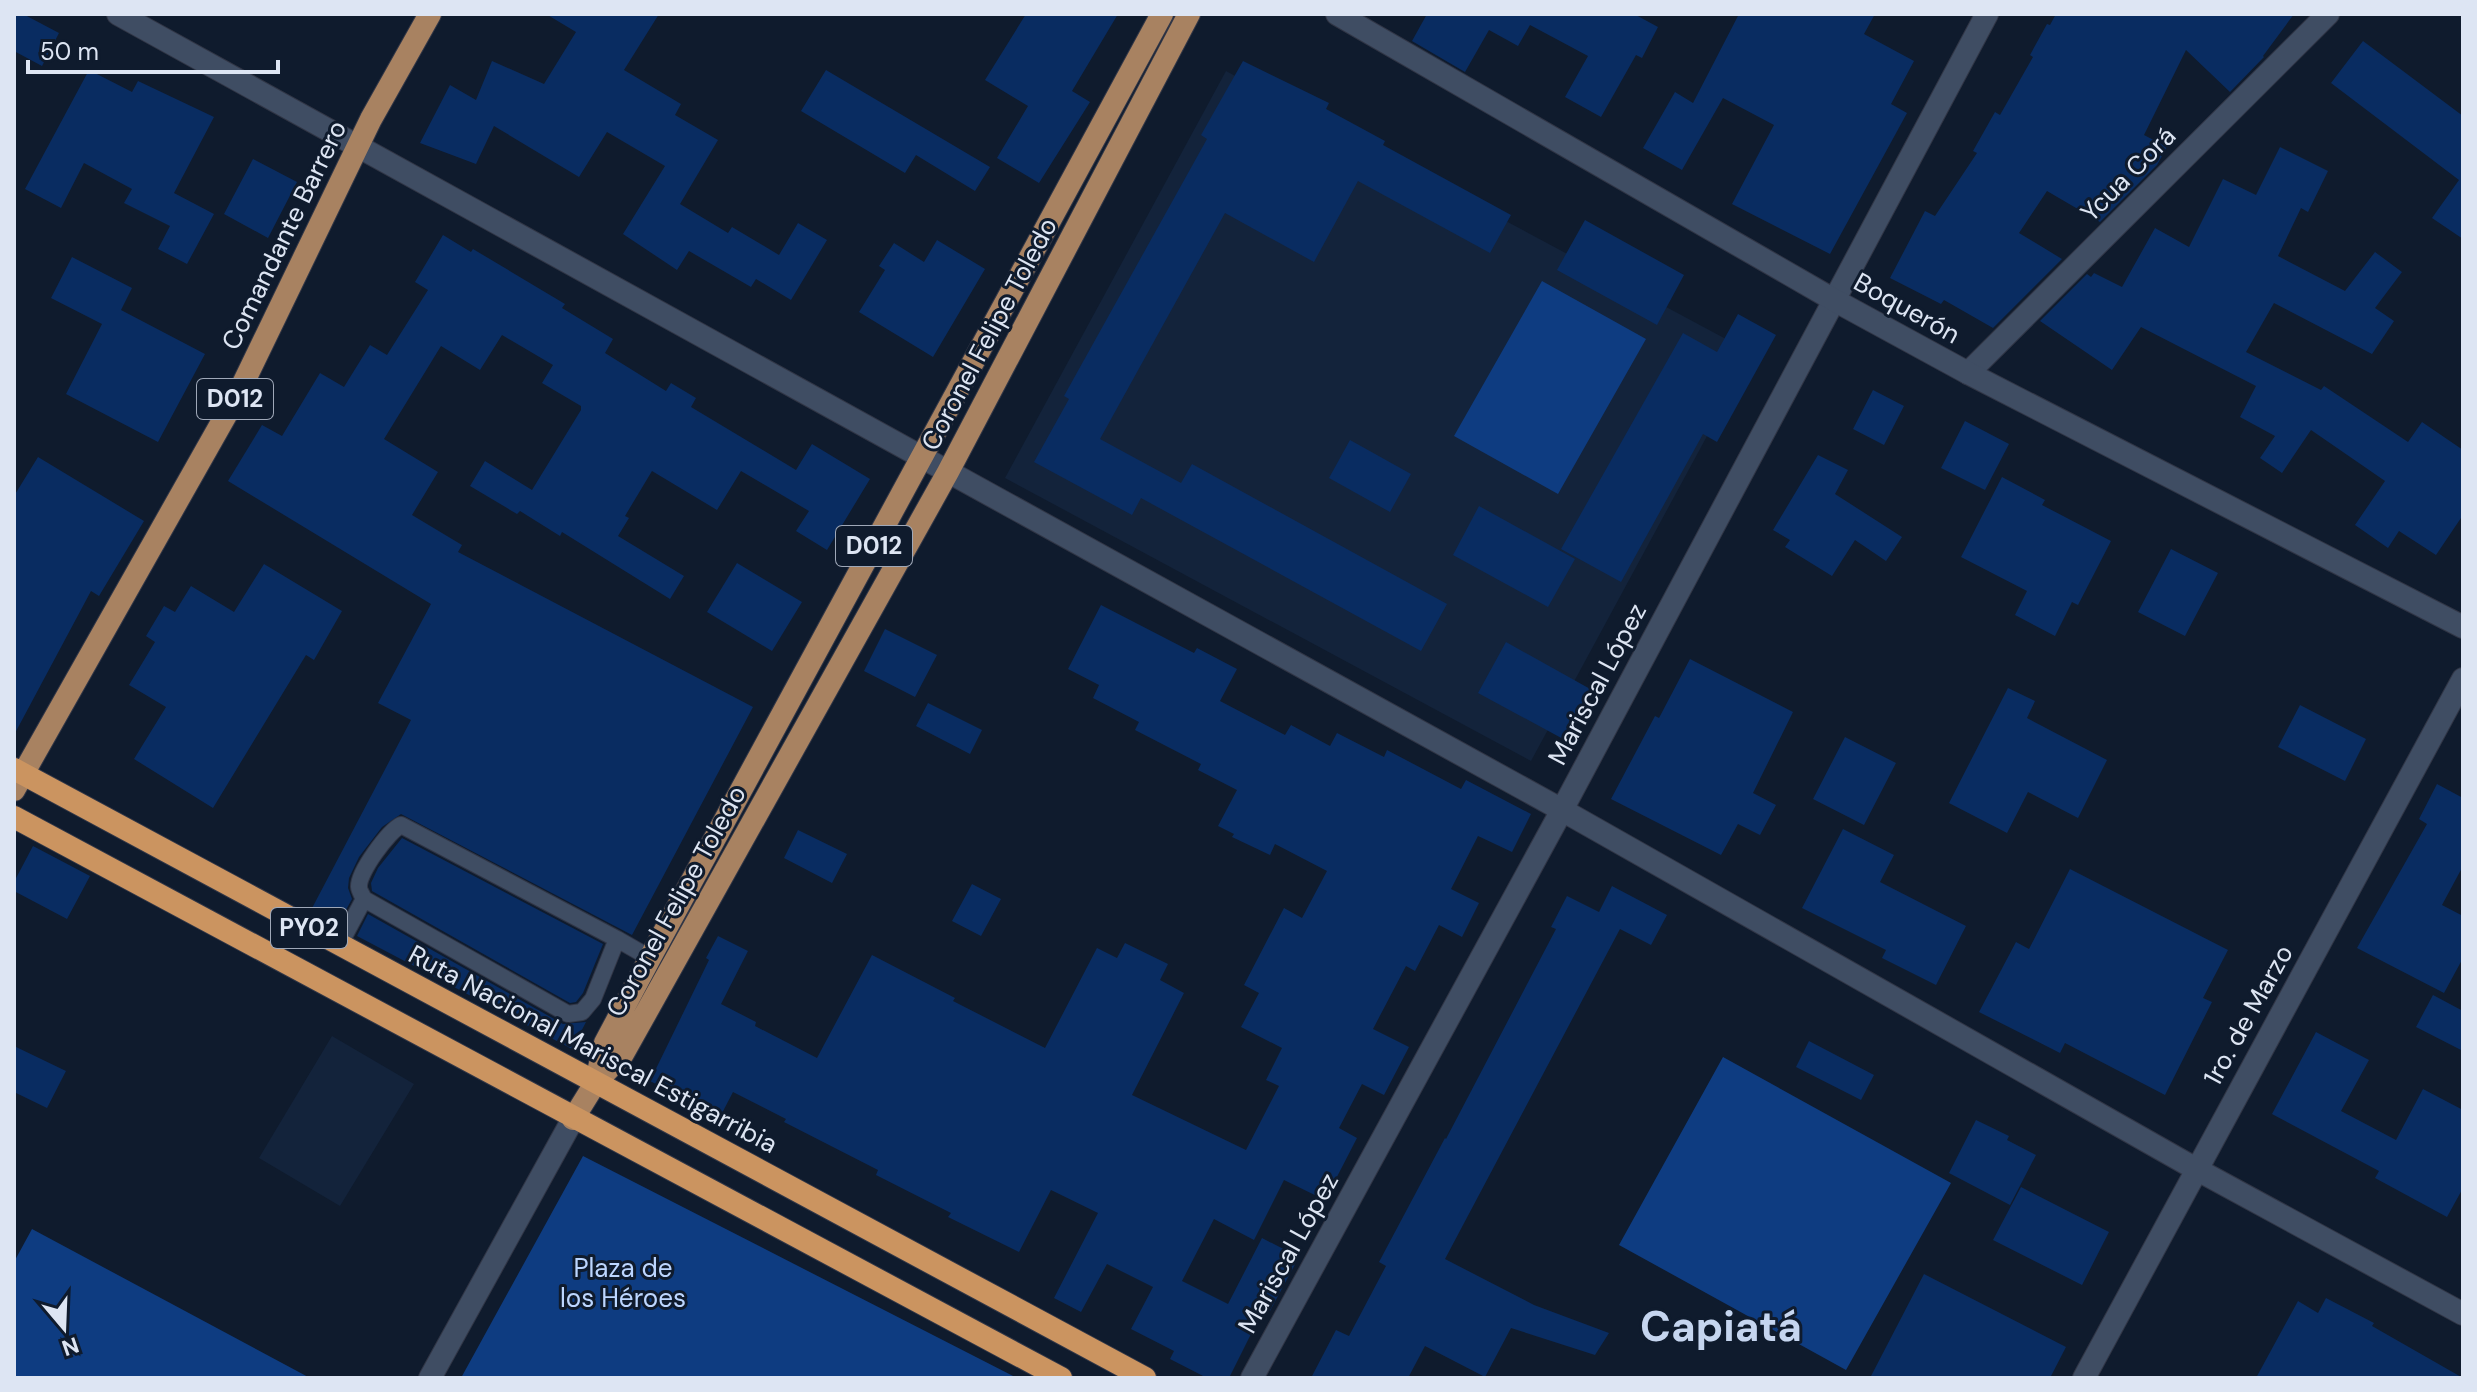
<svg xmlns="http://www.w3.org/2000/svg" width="2477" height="1392" viewBox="0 0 2477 1392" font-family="'DM Sans',sans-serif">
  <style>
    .built { fill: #13233b }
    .green { fill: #0e3c81 }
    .building { fill: #092c61 }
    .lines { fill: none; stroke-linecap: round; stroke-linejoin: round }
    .service-casing { stroke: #313646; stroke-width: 18 }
    .minor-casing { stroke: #313646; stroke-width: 24 }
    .tertiary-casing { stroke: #313646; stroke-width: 24 }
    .secondary-casing { stroke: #313646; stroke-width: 24 }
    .primary-casing { stroke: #313646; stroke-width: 24 }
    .trunk-casing { stroke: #313646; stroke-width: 24 }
    .service { stroke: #3f4d63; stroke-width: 16 }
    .minor { stroke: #3f4d63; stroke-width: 22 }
    .tertiary { stroke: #3f4d63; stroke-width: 22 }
    .secondary { stroke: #3f4d63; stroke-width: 22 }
    .primary { stroke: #a88261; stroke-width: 22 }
    .trunk { stroke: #cb9460; stroke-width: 22 }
    .labels { text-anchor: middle; stroke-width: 6; stroke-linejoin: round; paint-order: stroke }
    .shield { fill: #0f1b2d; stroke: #9fa8b8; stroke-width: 2 }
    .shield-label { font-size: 24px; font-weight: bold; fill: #dde5f3 }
    .street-label { font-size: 26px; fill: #dde5f3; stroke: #0f1b2d }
    .park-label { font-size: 26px; fill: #bcd6ff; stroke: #0f1b2d }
    .town-label { font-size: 42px; font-weight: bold; fill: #c5d5ef; stroke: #0f1b2d }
  </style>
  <rect width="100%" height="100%" fill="#0f1b2d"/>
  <path class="built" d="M1226,71L1752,353L1531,761L1005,478Z
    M332,1036L414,1084L340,1206L259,1158Z"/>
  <path class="green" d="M1542,281L1646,339L1558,494L1454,436Z
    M1723,1057L1951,1183L1846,1370L1619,1245Z
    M583,1156L1017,1378H461Z
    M32,1229L310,1378H14V1262Z"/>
  <path class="building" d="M14,14H23L59,33L42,66L14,51Z
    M546,14H659L624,70L681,104L675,115L718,140L680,204L728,233L732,227L779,255L798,223L827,240L791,300L756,279L751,287L689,251L677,270L623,234L665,166L607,132L579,177L494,126L476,164L420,143L450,85L476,100L492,61L544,84L576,32Z
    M1026,14H1118L1072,91L1090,102L1039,183L997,158L1028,106L985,80Z
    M1427,14H1634L1658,27L1642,58L1636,55L1601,117L1565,97L1588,56L1530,25L1518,46L1489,30L1465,72L1412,41Z
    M1739,14H1875L1864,34L1914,61L1891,104L1907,113L1830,254L1732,204L1774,125L1723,98L1682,170L1643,148L1675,92L1693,103Z
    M2056,14H2294L2263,56L2264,57L2230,92L2186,50L2144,135L2167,147L2157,165L2100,222L2047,191L2019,233L2062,259L1993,328L1944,300L1941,304L1890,278L1925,211L1935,216L1977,153L1973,151L1995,112L2000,115L2033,57L2030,55L2047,24L2050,25Z
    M2363,41L2463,116V239L2432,218L2459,180L2331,83Z
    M1243,61L1329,103L1326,109L1385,141L1383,145L1511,215L1490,253L1358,181L1314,262L1225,213L1100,439L1181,483L1192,464L1447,604L1421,651L1141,498L1132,515L1034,462L1069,399L1064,396L1207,139L1201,135Z
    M89,70L132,92L138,81L214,117L174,193L214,214L187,264L158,249L170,226L124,203L132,189L84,163L61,208L25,189Z
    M826,70L990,167L975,191L916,155L905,173L801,111Z
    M2280,147L2328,171L2308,212L2301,208L2278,256L2345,291L2375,252L2402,272L2375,308L2394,321L2372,354L2274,303L2246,352L2321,390L2324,386L2408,442L2422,422L2463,450V515L2436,555L2399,531L2388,548L2355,525L2385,481L2311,430L2282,473L2260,458L2275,436L2240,417L2256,386L2141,327L2112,370L2040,321L2087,274L2091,277L2094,273L2122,287L2155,228L2189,247L2223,179L2256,195Z
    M253,159L297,182L268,238L224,214Z
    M1585,220L1684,275L1657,325L1557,270Z
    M443,235L471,252L473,249L565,304L562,308L613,339L605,353L666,391L671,383L696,398L691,407L796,470L812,444L870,479L827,550L796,531L809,511L741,471L717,510L652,471L625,516L629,518L618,536L684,576L670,599L562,532L560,536L520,511L517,514L470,486L485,461L532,490L581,410V406L542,383L553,365L502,335L480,370L441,346L384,439L438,472L412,515L462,545L458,552L753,707L632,935L401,814L382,827L359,857L349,878L348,888L352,899L337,926L310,912L411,720L378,703L431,604L228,481L262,425L282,436L320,373L344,387L370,345L387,355L428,290L415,282Z
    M937,240L985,269L933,357L859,312L885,270L879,266L894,243L924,262Z
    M72,257L132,288L121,310L205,354L158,442L66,394L102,324L51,298Z
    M1738,314L1776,335L1717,442L1703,434L1621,582L1561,549L1683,333L1717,352Z
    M1873,390L1904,406L1884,445L1853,429Z
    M1965,421L2009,444L1985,490L1941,468Z
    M1350,440L1411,474L1390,512L1329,478Z
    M1818,455L1848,470L1835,494L1902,537L1886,561L1855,540L1832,576L1785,547L1790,540L1773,530Z
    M38,457L144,521L99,596L91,591L14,735V496Z
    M2002,477L2045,500L2042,505L2111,541L2078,605L2072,602L2055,636L2015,615L2027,591L1961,557Z
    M1479,506L1575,559L1548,607L1453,555Z
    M2171,549L2218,573L2185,636L2138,612Z
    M737,563L802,602L772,651L707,612Z
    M264,564L342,611L314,660L306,655L213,808L134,759L166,707L129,685L155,642L146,636L164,606L175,612L191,586L234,612Z
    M1101,605L1194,653L1197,648L1237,669L1220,701L1285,735L1291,725L1330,746L1337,733L1384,757L1387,750L1461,789L1466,780L1531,814L1512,852L1478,836L1451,889L1479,903L1462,937L1439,925L1415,971L1406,966L1373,1029L1409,1047L1384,1095L1362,1084L1339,1128L1357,1138L1325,1200L1284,1180L1254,1240L1214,1219L1182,1281L1228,1304L1262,1238L1299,1257L1270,1311L1264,1308L1229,1378H1207L1170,1359L1174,1351L1131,1329L1153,1287L1107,1264L1081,1312L1054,1298L1098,1213L1051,1190L1019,1252L948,1217L951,1213L876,1175L878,1170L784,1122L786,1119L733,1092L720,1117L650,1081L709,960L706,958L718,936L748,951L721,1004L756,1022L755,1026L817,1058L872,955L955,998L953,1001L1045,1048L1097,948L1117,958L1125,943L1168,964L1160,980L1184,993L1132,1095L1246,1150L1279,1086L1266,1080L1282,1048L1241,1027L1259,993L1244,985L1284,908L1302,918L1327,871L1275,844L1270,855L1232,837L1234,834L1218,826L1237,790L1198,770L1201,764L1135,730L1139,722L1093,698L1099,685L1068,669Z
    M885,629L937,655L915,697L864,671Z
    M1506,642L1592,690L1565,740L1478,693Z
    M1690,659L1793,712L1753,793L1776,805L1760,835L1738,824L1721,855L1611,799L1655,716L1659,718Z
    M2008,688L2035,701L2027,718L2107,760L2078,818L2028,792L2007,833L1949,803Z
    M928,703L982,730L970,754L916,726Z
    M2300,705L2366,739L2345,781L2278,747Z
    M1845,737L1896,763L1864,825L1813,799Z
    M2437,784L2463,798V866L2442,905L2463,916V958L2444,993L2357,948L2427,824L2419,819Z
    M1843,829L1894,855L1880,882L1966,926L1936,985L1882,958L1886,950L1802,908Z
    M798,830L847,854L832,883L784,858Z
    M402,838L603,944L583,993L576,1002L570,1003L372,891L371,883L378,868Z
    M33,846L90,876L67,919L14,891V882Z
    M2070,869L2228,950L2203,998L2212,1002L2165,1095L2065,1043L2060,1053L1979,1012L2016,942L2029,949Z
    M972,884L1001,899L981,936L952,921Z
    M1612,886L1667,915L1651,945L1620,929L1445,1259L1534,1305L1609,1333L1595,1355L1511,1328L1485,1377L1425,1346L1408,1378H1311L1336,1330L1349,1336L1386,1266L1379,1262L1445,1138L1446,1139L1556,929L1551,927L1567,896L1599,912Z
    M368,914L563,1024L586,1022L572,1049L357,936Z
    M2433,995L2463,1011V1051L2416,1027Z
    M2316,1032L2369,1060L2341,1111L2396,1140L2423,1089L2463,1110V1188L2447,1217L2375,1178L2379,1171L2272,1114Z
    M1809,1041L1874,1075L1861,1100L1796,1067Z
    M14,1046L66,1071L47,1108L14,1092Z
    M1976,1120L2009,1136L2007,1140L2036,1155L2010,1205L1949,1173Z
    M2021,1187L2109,1232L2082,1285L1993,1240Z
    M1924,1274L2066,1347L2050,1378H1870Z
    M2326,1298L2374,1323L2372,1326L2463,1378H2256L2298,1301L2318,1313Z"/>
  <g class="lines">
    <g class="service-casing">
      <path id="service" d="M617,939L593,999L582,1012L568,1014L364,899C363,897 359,890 359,887C358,872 389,831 401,825L617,939L650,958
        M340,944L364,899"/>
    </g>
    <g class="minor-casing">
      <path id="minor" d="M118,14L1562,810L2196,1169L2463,1314
        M1968,373L2328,14
        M1252,1378L1562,810L1987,14
        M2084,1378L2463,679"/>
    </g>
    <g class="tertiary-casing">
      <path id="tertiary" d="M1337,14L1834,300L1968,373L2463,627"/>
    </g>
    <g class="secondary-casing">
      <path id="secondary" d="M430,1378L573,1119"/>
    </g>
    <g class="primary-casing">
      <path id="primary" d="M14,790L239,392L371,119L430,14
        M596,1080L605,1043L650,958L1162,14
        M573,1119L596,1082L623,1054L948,472L1189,14"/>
    </g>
    <g class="trunk-casing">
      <path id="trunk" d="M14,769L1145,1378
        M14,817L1061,1378"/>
    </g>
    <use href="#service" class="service"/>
    <use href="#minor" class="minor"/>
    <use href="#tertiary" class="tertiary"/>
    <use href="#secondary" class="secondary"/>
    <use href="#primary" class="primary"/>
    <use href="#trunk" class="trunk"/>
  </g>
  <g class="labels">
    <g class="shield">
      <rect x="197" y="379" width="76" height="40" rx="6"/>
      <rect x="836" y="526" width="76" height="40" rx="6"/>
      <rect x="271" y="908" width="76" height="40" rx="6"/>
    </g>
    <g class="shield-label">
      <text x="235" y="407">D012</text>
      <text x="874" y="554">D012</text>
      <text x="309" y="936">PY02</text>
    </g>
    <g class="street-label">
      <text transform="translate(2128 174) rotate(-45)" y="9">Ycua Corá</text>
      <text transform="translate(284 235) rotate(-64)" y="9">Comandante Barrero</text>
      <text transform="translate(1907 308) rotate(29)" y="9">Boquerón</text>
      <text transform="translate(989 334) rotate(-62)" y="9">Coronel Felipe Toledo</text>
      <text transform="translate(1597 684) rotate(-62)" y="9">Mariscal López</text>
      <text transform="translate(676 901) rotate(-61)" y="9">Coronel Felipe Toledo</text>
      <text transform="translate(2248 1015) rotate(-61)" y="9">1ro. de Marzo</text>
      <text transform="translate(593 1049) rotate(28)" y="9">Ruta Nacional Mariscal Estigarribia</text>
      <text transform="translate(1288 1253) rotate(-61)" y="9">Mariscal López</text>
    </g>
    <g class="park-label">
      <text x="623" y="1277">Plaza de<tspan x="623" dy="30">los Héroes</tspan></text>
    </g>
    <g class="town-label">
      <text x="1721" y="1341">Capiatá</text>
    </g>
  </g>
  <rect width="2477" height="1392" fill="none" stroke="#dde5f3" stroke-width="32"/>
  <g transform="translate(64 1328) rotate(161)" stroke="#0f1b2d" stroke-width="6" paint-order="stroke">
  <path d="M0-6L14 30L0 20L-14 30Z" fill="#dde5f3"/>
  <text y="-12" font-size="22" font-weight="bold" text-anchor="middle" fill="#dde5f3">N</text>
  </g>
  <path d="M28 60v12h250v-12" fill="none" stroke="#dde5f3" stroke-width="4"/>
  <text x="40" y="60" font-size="24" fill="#dde5f3" stroke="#0f1b2d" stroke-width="6" paint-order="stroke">50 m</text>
</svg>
